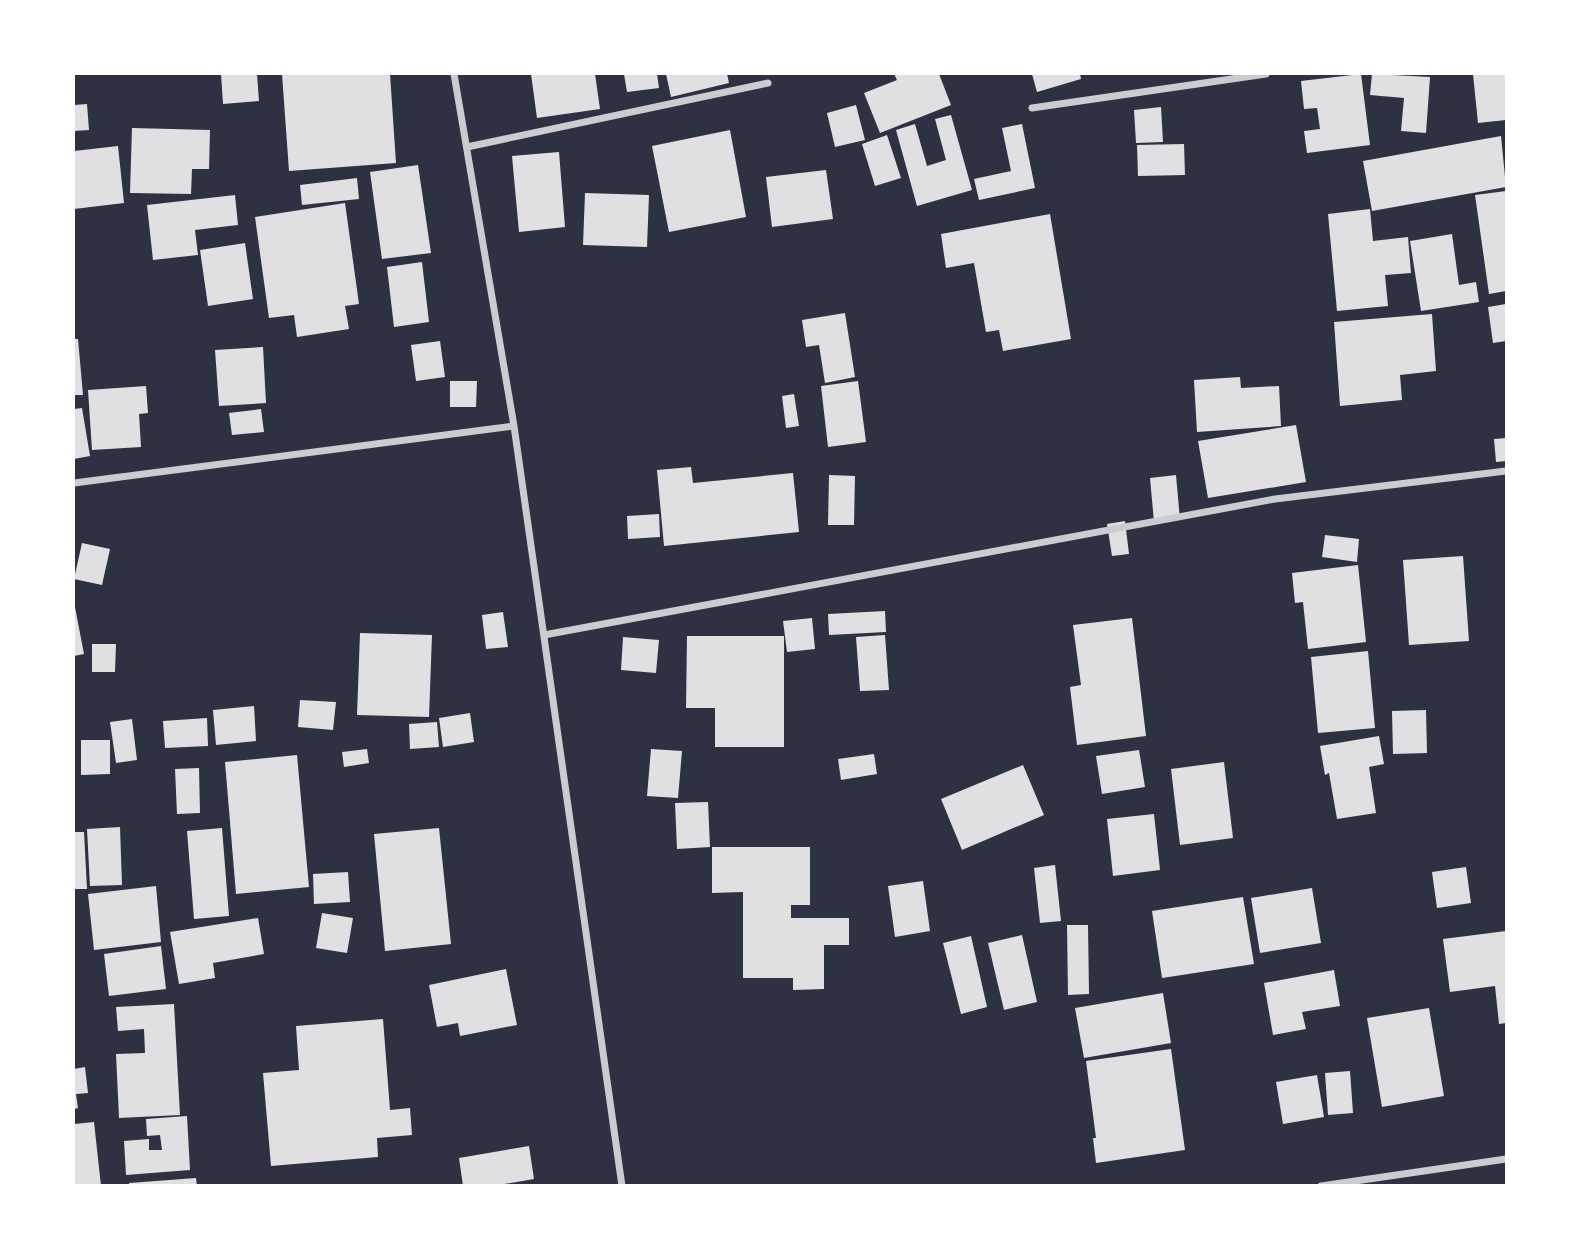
<svg xmlns="http://www.w3.org/2000/svg" width="1580" height="1259" viewBox="0 0 1580 1259" font-family="Figtree,sans-serif">
  <style>
    .building { fill: #e0e0e3 }
    .lines { fill: none; stroke-linecap: round; stroke-linejoin: round }
    .minor { stroke: #caccd0; stroke-width: 7 }
  </style>
  <rect width="100%" height="100%" fill="#2d3142"/>
  <path class="building" d="M221,74H257L259,101L223,104Z
    M282,74H390L396,163L289,171Z
    M531,74H595L600,109L537,118Z
    M624,74H657L659,88L627,92Z
    M666,74H727L729,83L671,97Z
    M894,74H939L951,105L880,133L864,93L897,80Z
    M1032,74H1080L1081,79L1037,92Z
    M1361,74L1370,145L1307,153L1304,131L1320,129L1317,108L1304,109L1301,81Z
    M1372,74L1430,77L1426,133L1401,131L1404,98L1370,95Z
    M1473,74H1506V120L1478,123Z
    M87,104L89,130L74,131V105Z
    M856,105L865,140L835,147L827,113Z
    M1161,107L1163,142L1136,143L1134,110Z
    M951,115L972,190L917,206L896,130L915,124L927,166L946,160L935,119Z
    M1022,124L1035,188L979,200L974,179L1011,171L1002,128Z
    M132,128L210,130L209,169H192L191,194L130,193Z
    M730,130L746,217L669,232L652,146Z
    M887,135L901,178L875,186L862,144Z
    M1501,136L1506,187L1372,211L1363,161Z
    M1184,144L1185,175L1138,176L1137,145Z
    M118,146L124,203L74,209V151Z
    M559,152L565,227L519,232L512,156Z
    M418,165L431,253L382,259L370,172Z
    M826,170L833,219L772,227L766,177Z
    M357,178L359,199L302,205L300,185Z
    M1506,191V291L1489,294L1475,195Z
    M585,193L649,195L647,247L583,245Z
    M235,195L238,225L195,230L198,255L153,260L147,205Z
    M345,203L359,304L345,306L349,329L297,337L294,315L269,318L255,217Z
    M1370,209L1373,241L1408,237L1411,273L1385,275L1388,306L1337,311L1328,214Z
    M1050,214L1071,339L1003,351L999,330L986,332L974,263L946,268L941,234Z
    M1452,234L1459,285L1476,282L1479,302L1421,311L1410,241Z
    M245,243L253,299L208,306L200,250Z
    M422,262L429,322L394,327L387,267Z
    M1506,304V341L1493,343L1488,307Z
    M845,313L855,377L825,383L819,345L806,347L802,320Z
    M1432,314L1436,371L1400,375L1402,400L1340,406L1334,322Z
    M74,339H78L83,395H74Z
    M440,341L445,377L416,381L411,345Z
    M263,347L266,403L219,406L215,350Z
    M1240,377L1241,388L1279,386L1281,426L1197,432L1194,380Z
    M450,381H477L476,407H450Z
    M858,381L866,442L828,447L821,386Z
    M146,386L148,413L139,414L141,447L92,450L88,390Z
    M794,394L799,426L786,428L782,396Z
    M82,408L90,456L74,459V409Z
    M261,409L264,432L232,435L229,413Z
    M1296,425L1306,482L1208,498L1198,441Z
    M1506,438V461L1496,462L1494,439Z
    M691,467L693,483L793,473L799,532L664,546L657,470Z
    M829,475L855,476L854,525H828Z
    M1176,475L1180,520L1154,522L1150,478Z
    M659,514L660,537L628,539L627,516Z
    M1125,521L1129,554L1112,556L1107,524Z
    M1325,535L1359,539L1357,562L1322,557Z
    M82,543L110,549L102,585L74,579Z
    M1463,556L1469,641L1409,645L1403,560Z
    M1358,565L1366,642L1308,649L1303,602L1295,603L1292,573Z
    M74,602L84,654L74,656Z
    M885,611L886,632L829,635L828,614Z
    M503,612L508,647L486,649L482,615Z
    M812,618L815,649L787,652L783,621Z
    M1132,618L1146,736L1077,745L1070,687L1081,685L1073,625Z
    M360,633L432,635L429,717L357,715Z
    M885,635L889,690L860,691L856,637Z
    M687,636H784V747H715V708H686Z
    M623,637L659,640L656,673L621,670Z
    M92,644H116L115,672H92Z
    M1368,651L1375,728L1318,733L1311,657Z
    M300,700L336,702L333,730L298,727Z
    M254,706L256,741L216,745L213,710Z
    M1426,710L1427,753L1393,754L1392,711Z
    M470,713L474,742L443,747L439,718Z
    M207,718L208,746L165,748L163,721Z
    M132,719L137,760L116,763L110,722Z
    M437,722L439,747L410,749L409,724Z
    M1379,736L1384,764L1369,767L1376,813L1337,819L1329,773L1325,775L1320,746Z
    M81,740H110V774L81,775Z
    M367,749L369,763L344,767L342,752Z
    M651,749L682,751L678,798L647,796Z
    M1139,750L1145,787L1102,794L1096,756Z
    M874,754L877,774L841,780L838,759Z
    M297,755L309,887L236,894L225,762Z
    M1224,762L1233,838L1180,845L1171,769Z
    M1023,765L1044,815L962,850L941,799Z
    M199,768L200,813L177,814L175,769Z
    M708,802L710,847L677,849L675,803Z
    M1154,814L1160,870L1113,876L1107,819Z
    M120,827L122,885L90,886L87,829Z
    M222,828L229,916L194,919L187,831Z
    M439,828L451,944L385,951L374,834Z
    M74,832H84L87,889H74Z
    M712,847H810V905H791V918H849V945H824V989L793,990V978H743V892L712,893Z
    M1055,865L1061,921L1040,923L1034,868Z
    M1466,867L1471,903L1437,908L1432,872Z
    M348,872L350,902L314,904L313,874Z
    M923,881L930,931L895,937L888,886Z
    M156,886L161,942L94,950L88,894Z
    M1312,888L1321,943L1260,953L1251,898Z
    M1243,897L1254,964L1162,978L1152,911Z
    M322,913L353,918L347,953L316,948Z
    M258,918L264,954L213,963L215,978L179,984L170,932Z
    M1067,925H1088L1089,994L1068,995Z
    M1506,931V1023L1499,1024L1495,986L1450,992L1443,939Z
    M1022,935L1037,1002L1004,1010L988,943Z
    M971,936L987,1007L961,1014L943,943Z
    M161,946L166,989L109,996L104,954Z
    M506,969L517,1025L460,1036L458,1023L437,1027L429,985Z
    M1334,970L1340,1006L1302,1012L1306,1029L1273,1035L1264,983Z
    M1163,993L1171,1043L1084,1058L1075,1008Z
    M174,1004L180,1115L119,1118L116,1054L145,1053L144,1029L118,1031L116,1007Z
    M1429,1008L1444,1096L1382,1107L1367,1018Z
    M383,1019L390,1110L410,1108L412,1135L377,1138L378,1157L271,1166L263,1073L299,1070L296,1026Z
    M1171,1049L1185,1150L1096,1163L1093,1138H1096L1086,1061Z
    M85,1067L88,1093L76,1094L78,1108L74,1109V1069Z
    M1350,1071L1353,1113L1328,1115L1325,1073Z
    M1317,1075L1324,1117L1283,1124L1276,1082Z
    M187,1116L190,1170L126,1175L124,1141L149,1139V1150H162L160,1135L147,1136L146,1119Z
    M94,1122L101,1186H74V1124Z
    M529,1146L534,1179L493,1186H463L459,1158Z
    M196,1178L197,1186H129V1183Z"/>
  <g class="lines">
    <path class="minor" d="M454,74L514,426L622,1186
      M1032,108L1266,74
      M467,147L768,83
      M74,483L514,426
      M544,635L1275,499L1506,471
      M1321,1186L1506,1159"/>
  </g>
  <rect width="1580" height="1259" fill="none" stroke="#ffffff" stroke-width="150"/>
</svg>
